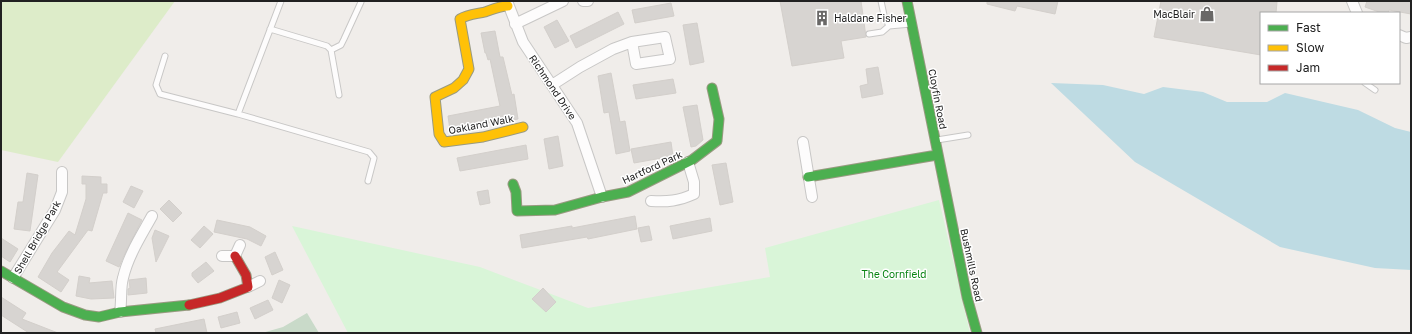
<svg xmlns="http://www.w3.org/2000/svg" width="1412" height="334" viewBox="0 0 1412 334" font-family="'Golos Text',sans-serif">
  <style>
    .grass { fill: #ddecc9 }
    .cemetery { fill: #c9dac9 }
    .park { fill: #d9f5d8 }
    .water { fill: #bedbe3 }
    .building { fill: #d7d4d1; stroke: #d3cfcb }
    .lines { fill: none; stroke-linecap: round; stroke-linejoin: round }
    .lane-casing { stroke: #c8c7c6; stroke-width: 7 }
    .street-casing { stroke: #c8c7c6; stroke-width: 12 }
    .fast-casing { stroke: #999a81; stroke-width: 11 }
    .slow-casing { stroke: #999a81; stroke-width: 11 }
    .jam-casing { stroke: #999a81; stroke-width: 11 }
    .lane { stroke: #fdfcfc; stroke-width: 5 }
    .street { stroke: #fdfcfc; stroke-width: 10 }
    .fast { stroke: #4caf50; stroke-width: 9 }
    .slow { stroke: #ffc107; stroke-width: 9 }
    .jam { stroke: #c62828; stroke-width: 9 }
    .labels { text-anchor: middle; stroke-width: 3; stroke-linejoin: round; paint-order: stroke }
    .poi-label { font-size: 10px; fill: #212121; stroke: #fff; text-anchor: end }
    .street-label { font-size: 10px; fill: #212121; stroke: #fff }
    .park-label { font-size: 10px; fill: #0a8514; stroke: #fff }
  </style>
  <rect width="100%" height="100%" fill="#f0edea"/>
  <path class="grass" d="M1,1H175L58,162L1,150Z"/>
  <path class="cemetery" d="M307,313L319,333H262L283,327Z"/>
  <path class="park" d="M939,200L970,333H348L292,226L480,267L588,308L770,277L765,248Z"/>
  <path class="water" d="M1051,83L1103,85L1144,94L1163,87L1203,92L1227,102H1267L1285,93L1358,110L1395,128L1411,132V270L1375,268L1280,247L1135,162Z"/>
  <path class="building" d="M780,1H861L866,37L841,41L844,58L792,66Z
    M987,1H1058L1055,14L1017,6L1015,11L987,4Z
    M1161,1H1267L1277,2L1276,13H1261V55L1154,37Z
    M1367,1H1411V14L1389,10L1388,13H1382L1365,7Z
    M671,3L674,16L635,23L632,10Z
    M618,12L624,24L576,48L570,36Z
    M557,20L569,41L555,48L544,27Z
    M697,23L704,62L690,65L683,25Z
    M495,31L500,57H503L512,95L514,94L518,119L504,122V120L450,130L448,116L500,106L490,59L488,60L486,53H485L481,33Z
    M878,67L883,94L862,98L860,86L868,84L866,69Z
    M611,73L620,122L625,121L630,151L616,154L609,112L604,113L598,76Z
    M673,79L676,93L636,99L633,85Z
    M697,105L703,140L696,146L691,147L683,107Z
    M558,136L563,166L549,169L544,139Z
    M671,142L673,156L634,163L631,149Z
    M526,145L528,159L460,171L457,158Z
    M726,163L733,202L720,205L712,165Z
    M27,173L38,175L30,231L14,229L18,202H23Z
    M82,176L101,177V184H107V193H103L92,231L88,230L57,272L69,280L61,292L38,277L52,253L69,231L75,235L86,199V184H82Z
    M131,186L143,191L134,208L123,202Z
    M488,190L490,203L480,205L477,192Z
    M169,200L182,213L173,222L160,209Z
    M128,213L142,220L126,251L119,267L106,261Z
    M635,216L637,229L588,239L587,237L522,248L520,235L572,226V228Z
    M710,218L712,231L673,239L670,226Z
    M217,220L250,227L266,236L261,246L247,239L214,232Z
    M204,226L213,234L200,248L191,240Z
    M649,226L652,240L641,242L638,228Z
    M155,230L169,236L156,262L152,238Z
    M1,238L18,249L10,262L1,256Z
    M275,252L283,270L272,275L265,257Z
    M206,262L214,271L198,283L192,276V273Z
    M79,276L90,278L89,283L112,281L114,298L91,299L76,296Z
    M146,278L147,293L128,295V289L130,288L129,280Z
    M279,280L290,285L282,303L272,298Z
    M543,288L556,302L546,312L532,299Z
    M1,297L26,313L22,319L58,333H29L1,315Z
    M268,300L273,310L255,319L250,308Z
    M237,312L240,323L221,328L218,317Z
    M204,319L207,333H156L155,329Z"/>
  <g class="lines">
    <g class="lane-casing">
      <path id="lane" d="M881,1L884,15L889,26
        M270,29L327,46L331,50L339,95
        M869,34L882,32L889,26L911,24
        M331,50L341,45L344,39L361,2
        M165,56L156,85L160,94L238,114L369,152L374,158L368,181
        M1365,83L1375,90
        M238,114L281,1
        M937,140L968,135"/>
    </g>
    <g class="street-casing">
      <path id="street" d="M507,1L523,42L577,123L602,197
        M583,1H588
        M1352,1L1357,13
        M515,24L563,1
        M1399,35L1406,38L1411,37
        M552,85L580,67L613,49L632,42L665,37L670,59L636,64L632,42
        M803,142L812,197
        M651,201C668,202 678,201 694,194V182L688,162
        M222,256H235L240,245
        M13,278L55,210L62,192V172
        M248,287L260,281
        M120,312C122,301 120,288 123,278C128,256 141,236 152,216"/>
    </g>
    <g class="fast-casing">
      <path id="fast" d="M907,1L967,297L977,333
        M808,177L937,155
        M513,184L516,192L517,211L555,210L602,197L628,192L692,160L717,141L719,119L712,88
        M1,271L63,307L85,315L99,317L120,312L189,305"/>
    </g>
    <g class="slow-casing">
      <path id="slow" d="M508,6C500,6 493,9 485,12C477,14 468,14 460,19L469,69L463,80L454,88L435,97L439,134L444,142L483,137L523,127"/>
    </g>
    <g class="jam-casing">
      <path id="jam" d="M189,305L220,298L248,287L246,275L235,256"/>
    </g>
    <use href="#lane" class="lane"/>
    <use href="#street" class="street"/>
    <use href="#fast" class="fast"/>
    <use href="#slow" class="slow"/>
    <use href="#jam" class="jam"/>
  </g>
  <defs>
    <g id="shop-bare" transform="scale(1.2)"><path d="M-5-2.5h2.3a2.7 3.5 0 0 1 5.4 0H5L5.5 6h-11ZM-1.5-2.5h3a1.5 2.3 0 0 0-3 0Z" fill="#696867" stroke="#fff" stroke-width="2.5" paint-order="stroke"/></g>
    <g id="building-bare" transform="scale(1.2)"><path d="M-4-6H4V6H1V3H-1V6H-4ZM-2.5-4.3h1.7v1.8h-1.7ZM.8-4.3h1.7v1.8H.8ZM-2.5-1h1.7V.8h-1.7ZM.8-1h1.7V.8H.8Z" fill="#696867" stroke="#fff" stroke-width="2.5" paint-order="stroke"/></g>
  </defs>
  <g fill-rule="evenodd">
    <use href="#shop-bare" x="1207" y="14"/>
    <use href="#building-bare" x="822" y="18"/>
  </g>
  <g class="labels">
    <g class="poi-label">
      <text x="1195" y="18">MacBlair</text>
      <text x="834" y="22" text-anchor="start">Haldane Fisher</text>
    </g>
    <g class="street-label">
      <text transform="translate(553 87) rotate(56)" y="4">Richmond Drive</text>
      <text transform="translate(938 99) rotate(79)" y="4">Cloyfin Road</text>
      <text transform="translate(481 124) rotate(-11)" y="4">Oakland Walk</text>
      <text transform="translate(652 167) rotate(-25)" y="4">Hartford Park</text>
      <text transform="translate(37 237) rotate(-60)" y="4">Shell Bridge Park</text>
      <text transform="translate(972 265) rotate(78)" y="4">Bushmills Road</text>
    </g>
    <g class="park-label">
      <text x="894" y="278">The Cornfield</text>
    </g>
  </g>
  <rect width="1412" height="334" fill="none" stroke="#212121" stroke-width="4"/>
  <rect x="1260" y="12" width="140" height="72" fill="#ffffff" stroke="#a6a6a6"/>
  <rect x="1268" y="25" width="20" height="6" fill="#4caf50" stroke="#a6a6a6"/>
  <text x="1296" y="32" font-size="12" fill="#212121">Fast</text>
  <rect x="1268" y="45" width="20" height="6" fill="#ffc107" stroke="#a6a6a6"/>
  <text x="1296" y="52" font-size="12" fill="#212121">Slow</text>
  <rect x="1268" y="65" width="20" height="6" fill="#c62828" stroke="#a6a6a6"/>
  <text x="1296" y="72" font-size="12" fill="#212121">Jam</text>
</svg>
